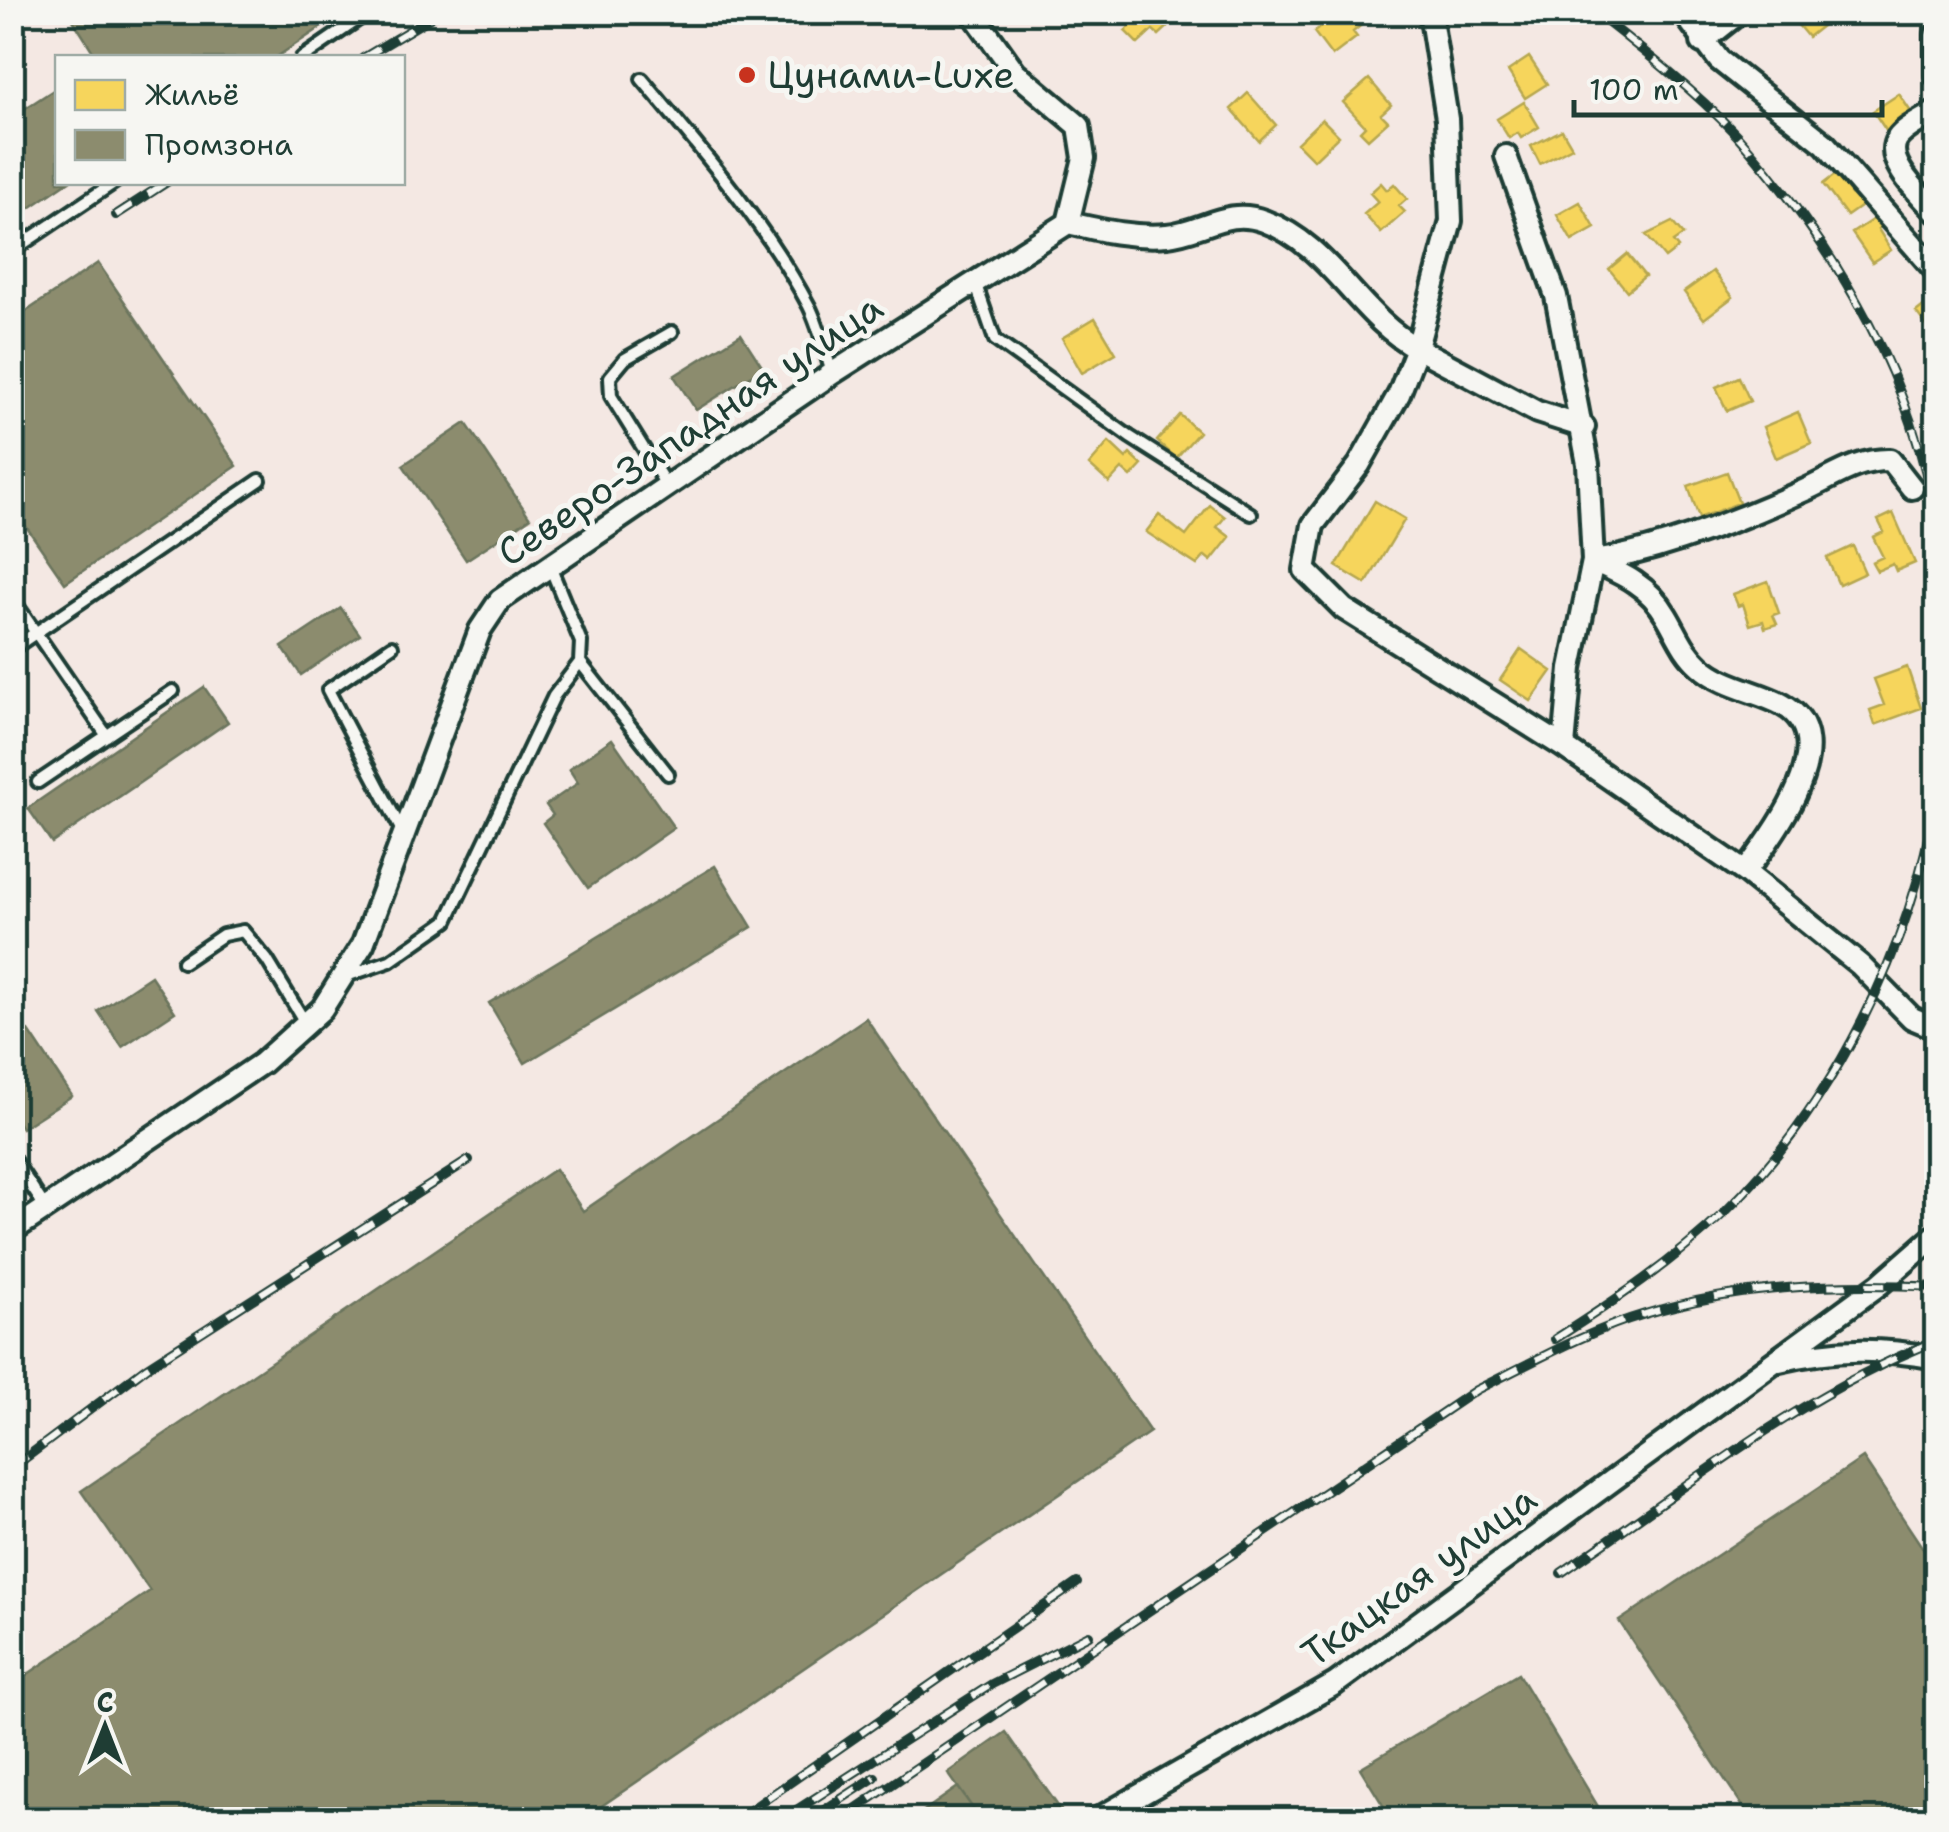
<svg xmlns="http://www.w3.org/2000/svg" width="1949" height="1832" viewBox="0 0 1949 1832" font-family="'Shantell Sans',sans-serif">
  <style>
    .homes { fill: #f6d55c; stroke: #b6a750; stroke-width: 2.5 }
    .industry { fill: #8c8c6e; stroke: #6b745d; stroke-width: 2.5 }
    .lines { fill: none; stroke-linecap: round; stroke-linejoin: round }
    .service-casing { stroke: #1f3d34; stroke-width: 18 }
    .minor-casing { stroke: #1f3d34; stroke-width: 28 }
    .service { stroke: #f6f6f2; stroke-width: 10 }
    .minor { stroke: #f6f6f2; stroke-width: 20 }
    .rail-casing { stroke: #1f3d34; stroke-width: 10 }
    .rail { stroke: #f6f6f2; stroke-width: 6; stroke-dasharray: 19; stroke-linecap: butt }
    .poi-dot { fill: #c8321e; stroke: #f6f6f2; stroke-width: 4 }
    .labels { text-anchor: middle; stroke-width: 10; stroke-linejoin: round; paint-order: stroke }
    .poi-label { font-size: 38px; fill: #1f3d34; stroke: #f6f6f2; text-anchor: start }
    .street-label { font-size: 38px; fill: #1f3d34; stroke: #f6f6f2 }
  </style>
  <rect width="100%" height="100%" fill="#f4e8e3"/>
  <filter id="ink" filterUnits="userSpaceOnUse"><feTurbulence type="fractalNoise" baseFrequency=".01" numOctaves="2"/><feDisplacementMap in="SourceGraphic" scale="20" xChannelSelector="R" yChannelSelector="G"/><feConvolveMatrix kernelMatrix="1 2 1 2 8 2 1 2 1" color-interpolation-filters="sRGB"/></filter>
  <g filter="url(#ink)">
    <path class="homes" d="M1145,12H1171L1166,17L1172,23L1159,35L1153,30L1138,44L1125,31Z
      M1339,12H1361L1367,20L1353,32L1357,37L1332,56L1314,32Z
      M1799,12H1827L1832,18L1808,37L1792,18Z
      M1529,57L1547,84L1525,98L1508,71Z
      M1369,79L1391,105L1381,114L1388,121L1368,139L1360,131L1365,126L1343,102Z
      M1248,93L1276,125L1259,141L1231,109Z
      M1899,94L1915,118L1889,135L1873,111Z
      M1524,102L1539,127L1521,138L1518,133L1509,138L1497,119Z
      M1322,119L1339,136L1314,160L1297,143Z
      M1562,130L1572,147L1540,164L1531,146Z
      M1836,174L1851,194L1857,189L1867,202L1847,216L1823,184Z
      M1381,183L1387,190L1394,184L1407,199L1399,206L1405,212L1381,233L1364,214L1378,202L1370,193Z
      M1580,202L1595,228L1572,241L1557,215Z
      M1881,214L1887,224L1878,229L1891,250L1872,262L1852,233Z
      M1672,222L1683,235L1673,242L1678,248L1665,258L1646,235Z
      M1627,254L1645,276L1627,291L1609,269Z
      M1713,271L1733,297L1704,319L1684,292Z
      M1936,296V338L1916,312Z
      M1095,318L1116,353L1082,373L1062,338Z
      M1739,377L1750,401L1727,411L1716,387Z
      M1798,412L1811,443L1776,458L1763,427Z
      M1180,415L1199,432L1176,458L1157,441Z
      M1109,442L1126,458L1130,454L1142,465L1131,477L1122,469L1109,483L1089,465Z
      M1727,472L1739,503L1699,518L1688,486Z
      M1375,501L1405,519L1366,584L1336,566Z
      M1210,505L1225,517L1217,527L1230,537L1211,561L1205,556L1197,565L1146,532L1159,515L1186,536Z
      M1893,513L1915,563L1896,571L1893,564L1877,571L1872,562L1883,557L1873,537L1884,532L1878,520Z
      M1853,546L1865,573L1839,585L1827,558Z
      M1768,581L1779,613L1773,615L1777,624L1765,628L1763,621L1750,625L1743,604L1738,606L1733,594Z
      M1521,649L1552,671L1531,701L1500,680Z
      M1907,667L1921,708L1875,725L1870,710L1884,705L1874,679Z"/>
    <path class="industry" d="M68,12H344L275,58H97Z
      M58,87V182H68L12,220V117Z
      M98,263L237,466L65,583L12,506V321Z
      M741,334L763,368L696,410L674,376Z
      M466,423L530,518L466,560L403,465Z
      M341,608L360,635L301,675L282,647Z
      M204,687L228,722L52,843L28,808Z
      M612,739L674,828L588,888L543,823L553,815L546,805L578,783L569,769Z
      M715,866L752,927L525,1063L489,1003Z
      M151,976L175,1012L122,1047L98,1011Z
      M866,1018L1150,1432L581,1820H12V1685L150,1591L81,1491L555,1169L583,1211Z
      M29,1031L72,1096L22,1128L12,1112V1042Z
      M1863,1458L1936,1568V1820H1752L1619,1621Z
      M1518,1674L1602,1813L1591,1820H1392L1360,1768Z
      M1006,1732L1065,1816L1060,1820H981L948,1773Z
      M958,1787L974,1810L960,1820H911Z"/>
    <g class="lines">
      <g class="service-casing">
        <path id="service" d="M302,58L369,12
          M642,79C702,151 765,223 809,306C819,326 825,351 832,373
          M12,251L115,182
          M976,285L995,340L1130,437L1251,514
          M668,488L611,396L610,377L625,359L672,332
          M12,598L107,736
          M392,646L328,690L403,833
          M12,649L260,480
          M580,662L668,774
          M38,782L173,691
          M183,962L223,935L243,931L267,960L306,1024
          M346,976L390,961L447,921L554,696L580,662L581,642L551,569
          M12,1157L45,1207"/>
      </g>
      <g class="minor-casing">
        <path id="minor" d="M972,12L1015,72L1079,126L1084,158L1068,223
          M1430,12L1447,119L1451,221L1417,348L1537,412L1584,427
          M1683,12L1719,60L1825,144L1936,271
          M1936,35V75
          M1702,42L1740,12
          M1936,111C1925,119 1905,127 1897,139C1883,162 1922,196 1936,212
          M1506,156L1556,296L1588,464L1593,561L1571,668L1564,747
          M1593,561C1623,574 1649,586 1666,615C1677,633 1683,651 1700,666C1723,687 1757,691 1783,705C1846,740 1772,837 1745,872
          M1595,561C1661,551 1741,519 1803,491C1833,478 1856,459 1890,460L1912,488
          M12,1231L262,1063L322,1009L363,944L480,630L500,600L833,373L1068,223C1100,230 1133,238 1167,235C1202,232 1227,207 1264,221C1331,245 1357,316 1417,348L1399,394L1359,465L1313,525L1305,570L1344,609L1564,747L1745,872L1860,965L1912,1018L1936,1028
          M1779,1361C1835,1348 1880,1348 1936,1358
          M1096,1820L1335,1684L1880,1284L1936,1235"/>
      </g>
      <use href="#service" class="service"/>
      <use href="#minor" class="minor"/>
      <g class="rail-casing">
        <path id="rail" d="M1595,12C1648,55 1705,98 1749,149C1841,256 1915,384 1936,525
          M363,58L440,12
          M116,215L167,182
          M1555,1339C1615,1301 1674,1261 1725,1212C1834,1105 1912,947 1936,797
          M12,1468L147,1367L469,1160
          M1561,1573C1681,1491 1800,1394 1936,1341
          M736,1820L1077,1583
          M781,1820L992,1684L1089,1635
          M809,1820L875,1777
          M839,1820L1476,1390C1531,1363 1587,1331 1645,1314C1742,1285 1837,1282 1936,1287"/>
      </g>
      <use href="#rail" class="rail"/>
    </g>
  </g>
  <circle class="poi-dot" cx="747" cy="75" r="10"/>
  <g class="labels">
    <g class="poi-label">
      <text x="767" y="88">Цунами-Luxe</text>
    </g>
    <g class="street-label">
      <text transform="translate(690 430) rotate(-34)" y="13">Северо-Западная улица</text>
      <text transform="translate(1419 1576) rotate(-36)" y="13">Ткацкая улица</text>
    </g>
  </g>
  <rect width="1949" height="1832" fill="none" stroke="#f6f6f2" stroke-width="50"/>
  <rect x="25" y="25" width="1899" height="1782" fill="none" stroke="#1f3d34" stroke-width="4" filter="url(#ink)"/>
  <rect x="55" y="55" width="350" height="130" fill="#f6f6f2" stroke="#a0aca6" stroke-width="2.5"/>
  <rect x="75" y="80" width="50" height="30" fill="#f6d55c" stroke="#a0aca6" stroke-width="2.5"/>
  <text x="145" y="105" font-size="30" fill="#1f3d34">Жильё</text>
  <rect x="75" y="130" width="50" height="30" fill="#8c8c6e" stroke="#a0aca6" stroke-width="2.5"/>
  <text x="145" y="155" font-size="30" fill="#1f3d34">Промзона</text>
  <g transform="translate(105 1727)" stroke="#f6f6f2" stroke-width="8" paint-order="stroke">
  <path d="M0-8L18 38L0 25L-18 38Z" fill="#1f3d34"/>
  <text y="-15" font-size="28" font-weight="bold" text-anchor="middle" fill="#1f3d34">С</text>
  </g>
  <path d="M1574 100v15h308v-15" fill="none" stroke="#1f3d34" stroke-width="5"/>
  <text x="1589" y="100" font-size="30" fill="#1f3d34" stroke="#f6f6f2" stroke-width="8" paint-order="stroke">100 m</text>
</svg>
